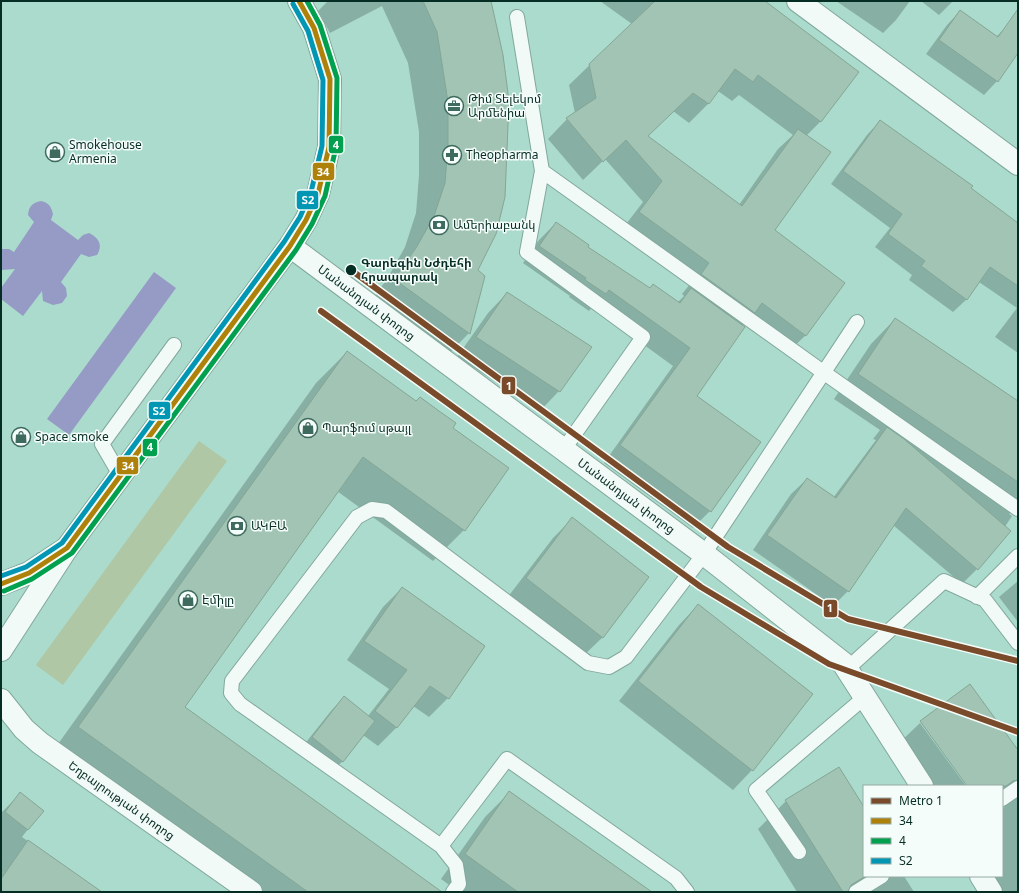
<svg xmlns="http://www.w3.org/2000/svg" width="1019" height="893" viewBox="0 0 1019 893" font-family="Georgia,'Noto Sans Armenian',serif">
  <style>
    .green { fill: #afc7a5 }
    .water { fill: #959bc5 }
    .shadow { fill: #0003; fill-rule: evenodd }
    .building { fill: #a2c4b4; stroke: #84a696 }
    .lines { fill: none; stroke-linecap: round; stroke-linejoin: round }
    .lane-casing { stroke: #82a89d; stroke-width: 16 }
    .street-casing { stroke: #82a89d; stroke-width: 24 }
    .secondary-casing { stroke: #82a89d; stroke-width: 24 }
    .primary-casing { stroke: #82a89d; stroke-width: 24 }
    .lane { stroke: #f2faf7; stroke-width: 14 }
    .street { stroke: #f2faf7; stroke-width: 22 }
    .secondary { stroke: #f2faf7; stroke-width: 22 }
    .primary { stroke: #f2faf7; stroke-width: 22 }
    .bus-1-casing { stroke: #f5fdfa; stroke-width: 8 }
    .bus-2-casing { stroke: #f5fdfa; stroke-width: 8 }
    .bus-3-casing { stroke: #f5fdfa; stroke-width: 8 }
    .bus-1 { stroke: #ae820a; stroke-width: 5 }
    .bus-2 { stroke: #00a04f; stroke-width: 5 }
    .bus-3 { stroke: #0196b4; stroke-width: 5 }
    .metro-1-casing { stroke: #f5fdfa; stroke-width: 9 }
    .metro-1 { stroke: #7a4b2a; stroke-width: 6 }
    .stop-dot { fill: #052d23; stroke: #f5fdfa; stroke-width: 1.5 }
    .labels { text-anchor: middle; stroke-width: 3; stroke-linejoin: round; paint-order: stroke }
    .poi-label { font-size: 12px; fill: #052d23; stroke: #f5fdfa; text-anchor: start }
    .stop-label { font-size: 12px; font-weight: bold; fill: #052d23; stroke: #f5fdfa; text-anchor: start }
    .street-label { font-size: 12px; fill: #052d23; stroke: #f5fdfa }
    .line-badge { stroke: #f5fdfa; stroke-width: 1.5 }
    .badge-label { font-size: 11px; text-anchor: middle; font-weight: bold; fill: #fff }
  </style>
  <rect width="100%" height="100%" fill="#abdbcc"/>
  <path class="green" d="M199,441L227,461L63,685L36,665Z"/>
  <path class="water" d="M41,201C49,203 51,206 53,214L51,220L78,240L83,235L89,233C99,238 103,245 97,255L89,257L81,254L61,282L66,288L67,296L62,303L53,305L43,301L42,291L23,316L1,299V288L15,269L2,270L1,269V249H9L14,252L34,222L28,215C29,206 32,203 41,201Z
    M154,272L176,288L69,435L47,419Z"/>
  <path class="shadow" d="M328,1H488L476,270L469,333L440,363L365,309L387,279L405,247L416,213L419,175V132L408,63L382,6L330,33L318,11Z
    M600,1H764L857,72L820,122L806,136L774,231L806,335L786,354L744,323L696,396L710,511L693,528L604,463L673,366L592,307L589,311L569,297L570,296L523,263L539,240L556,223L587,247L649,289L653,285L678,302L684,296L682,294L690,284L620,232L643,202L605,159L583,180L548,139L567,119L575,113L569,85L632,24ZM718,91L732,101L739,95L793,135L778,149L739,205L647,137L673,111L689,123L708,104Z
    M836,1H910L896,20L883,33Z
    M921,1H953L939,15Z
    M960,11L996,37L1008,25L1018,33V51L997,81L984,95L926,54L947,25Z
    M880,121L943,167L944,166L972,186L970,188L1018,224V353L995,337L1017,308L979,282L967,299L953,312L909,280L912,275L875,247L890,228L831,184L867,135Z
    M507,293L591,347L559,391L540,411L457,357L488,313Z
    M895,319L1018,402V505L1009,514L1012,516L977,569L962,584L893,525L848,591L833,606L753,550L791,494L807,479L833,498L876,440L873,439L880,430L834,399L871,344Z
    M347,352L451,428L464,530L433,561L337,491L183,707L427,892H235L48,758L316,383Z
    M572,519L603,637L583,656L507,598L553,538Z
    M1018,581V622L999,597Z
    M402,588L484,646L448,698L429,717L413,706L396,728L378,746L363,735L343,761L329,774L299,751L331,711L344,697L368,716L389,689L347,660L383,607Z
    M698,605L752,770L733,790L619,701L679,625Z
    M920,723L966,786H927L897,745Z
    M1018,752V892H990L979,876H1002V808H1005L1002,807V786H969Z
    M510,792L651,892H459L441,879L485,817Z
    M20,794L42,811L22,837L101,892H1V813Z
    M786,801L864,809V876H904L914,892H797L758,829Z"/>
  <path class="building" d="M423,1H491L503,55L509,101L505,197L496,234L478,270L485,276L470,334L394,279L416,248L429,225L434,216L445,183L448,145V102L437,32Z
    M655,1H765L859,72L821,122L758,75L753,82L735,69L709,104L693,93L648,136L742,206L798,129L831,152L775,230L845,283L806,336L762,303L755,313L701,274L709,263L639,212L662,181L626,140L603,162L566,118L596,98L589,64Z
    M1018,9V53L998,82L939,40L960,10L998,37Z
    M880,120L973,186L971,188L1018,223V286L990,267L967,300L921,266L925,261L888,234L902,214L843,171Z
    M556,222L589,245L588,247L650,288L653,284L680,303L691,288L745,327L697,396L761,442L711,512L620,445L690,348L609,290L606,294L585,280L586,278L539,246Z
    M507,292L592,347L560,392L476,337Z
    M895,318L1018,401V482L858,374Z
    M347,351L416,401L420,397L439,411L456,423L453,428L509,468L465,531L363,457L185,707L442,892H308L78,727Z
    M887,427L904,439L1011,531L978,570L906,508L849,592L767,535L807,478L836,498Z
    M572,517L649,577L603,638L526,578Z
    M402,587L485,646L449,699L430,686L397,728L375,711L407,670L364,641Z
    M698,604L813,694L753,771L638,681Z
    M970,684L1018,750V780L1013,781L1006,786H967L920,721Z
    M344,696L375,721L343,762L312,737Z
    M839,767L864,807V877L851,885L848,892H843L785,800Z
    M509,791L652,892H518L465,854Z
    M20,792L44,811L28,830L5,812Z
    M28,840L102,892H1V879Z"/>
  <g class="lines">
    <g class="lane-casing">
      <path id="lane" d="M517,17L542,171L823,372L1018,509
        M542,171L527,252L643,337L564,449
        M120,475L102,444L174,345
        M977,597L1018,556
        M847,669L944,581L985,600L1018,643
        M1002,799L1018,788
        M441,846L507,759L676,878L687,892
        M799,852L756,790L865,697
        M453,892L459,884L456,865L441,846L240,704L231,693L232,681L357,517L372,509L386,511L588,663L609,667L626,657L704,554L857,322
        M856,892L882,876"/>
    </g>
    <g class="street-casing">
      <path id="street" d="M798,1L1018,164"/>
    </g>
    <g class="secondary-casing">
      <g id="secondary">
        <path id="s1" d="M290,246L704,554L843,663L922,786"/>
        <path d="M1,650L67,548"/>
        <path id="s2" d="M1,700L24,729L40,743L251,892"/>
        <path d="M981,876L991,892"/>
      </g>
    </g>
    <g class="primary-casing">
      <path id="primary" d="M1,584L29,573L67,548L290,246L306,220L318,194L329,147L330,79L314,28L299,1"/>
    </g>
    <use href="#lane" class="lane"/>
    <use href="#street" class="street"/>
    <use href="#secondary" class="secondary"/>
    <use href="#primary" class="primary"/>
    <g class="bus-1-casing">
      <path id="bus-1" d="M1,584L29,573L67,548L290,246L306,220L318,194L329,147L330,79L314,28L299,1"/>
    </g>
    <g class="bus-2-casing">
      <path id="bus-2" d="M4,591L32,579L72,553L296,250L312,224L325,196L336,147L337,78L320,25L307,1"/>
    </g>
    <g class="bus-3-casing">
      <path id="bus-3" d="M1,576L26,567L62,543L284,242L300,217L311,192L322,146L323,80L308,31L293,4"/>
    </g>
    <use href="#bus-1" class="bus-1"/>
    <use href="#bus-2" class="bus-2"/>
    <use href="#bus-3" class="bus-3"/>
    <g class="metro-1-casing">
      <path id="metro-1" d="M351,270L728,547L848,619L1018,661
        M321,311L701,587L829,664L1018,732"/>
    </g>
    <use href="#metro-1" class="metro-1"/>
  </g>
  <defs>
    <g id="office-ring" transform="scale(1)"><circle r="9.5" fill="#f5fdfa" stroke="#3f6a5e" stroke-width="1.5"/><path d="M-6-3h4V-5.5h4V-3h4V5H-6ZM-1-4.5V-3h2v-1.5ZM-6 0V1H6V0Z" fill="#3f6a5e"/></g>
    <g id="shop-ring" transform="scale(1)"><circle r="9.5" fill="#f5fdfa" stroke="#3f6a5e" stroke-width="1.5"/><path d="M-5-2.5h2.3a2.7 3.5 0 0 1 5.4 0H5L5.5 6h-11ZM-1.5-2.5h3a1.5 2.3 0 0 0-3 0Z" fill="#3f6a5e"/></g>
    <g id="pharmacy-ring" transform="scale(1)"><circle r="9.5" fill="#f5fdfa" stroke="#3f6a5e" stroke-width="1.5"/><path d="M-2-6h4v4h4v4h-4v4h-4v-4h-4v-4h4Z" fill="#3f6a5e"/></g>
    <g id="bank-ring" transform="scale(1)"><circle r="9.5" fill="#f5fdfa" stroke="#3f6a5e" stroke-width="1.5"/><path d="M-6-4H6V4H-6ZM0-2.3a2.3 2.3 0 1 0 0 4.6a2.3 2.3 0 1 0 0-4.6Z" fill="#3f6a5e"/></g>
  </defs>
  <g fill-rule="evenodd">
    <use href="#office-ring" x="454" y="106"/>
    <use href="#shop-ring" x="55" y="152"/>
    <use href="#pharmacy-ring" x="452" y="155"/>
    <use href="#bank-ring" x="439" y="225"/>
    <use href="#shop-ring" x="308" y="428"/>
    <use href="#shop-ring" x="21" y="437"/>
    <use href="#bank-ring" x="237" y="526"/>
    <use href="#shop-ring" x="188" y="600"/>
  </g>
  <circle class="stop-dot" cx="351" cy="270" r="6"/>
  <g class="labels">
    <g class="poi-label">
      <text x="468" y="103">Թիմ Տելեկոմ<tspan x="468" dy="14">Արմենիա</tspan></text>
      <text x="69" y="149">Smokehouse<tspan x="69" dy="14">Armenia</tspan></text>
      <text x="466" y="159">Theopharma</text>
      <text x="453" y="229">Ամերիաբանկ</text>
      <text x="322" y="432">Պարֆում սթայլ</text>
      <text x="35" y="441">Space smoke</text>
      <text x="251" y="530">ԱԿԲԱ</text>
      <text x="202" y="604">Էմիլը</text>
    </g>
    <g class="stop-label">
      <text x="361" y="267">Գարեգին Նժդեհի<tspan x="361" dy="14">հրապարակ</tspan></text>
    </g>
    <g class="street-label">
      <text dy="4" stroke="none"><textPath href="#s1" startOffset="95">Մանանդյան փողոց</textPath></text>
      <text dy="4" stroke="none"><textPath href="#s1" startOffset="419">Մանանդյան փողոց</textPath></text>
      <text dy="4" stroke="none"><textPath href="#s2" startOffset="158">Եղբայրության փողոց</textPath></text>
    </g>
  </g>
  <g class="line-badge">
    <rect x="328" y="135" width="16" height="19" rx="4" fill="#00a04f"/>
    <rect x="312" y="162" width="23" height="19" rx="4" fill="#ae820a"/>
    <rect x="296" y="190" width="23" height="20" rx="4" fill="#0196b4"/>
    <rect x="501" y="376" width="15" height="19" rx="4" fill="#7a4b2a"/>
    <rect x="148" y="401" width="23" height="19" rx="4" fill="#0196b4"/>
    <rect x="142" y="438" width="16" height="19" rx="4" fill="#00a04f"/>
    <rect x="116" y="456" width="23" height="19" rx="4" fill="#ae820a"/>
    <rect x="823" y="599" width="15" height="19" rx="4" fill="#7a4b2a"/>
  </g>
  <g class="badge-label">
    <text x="336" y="149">4</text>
    <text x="323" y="176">34</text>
    <text x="308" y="204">Տ2</text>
    <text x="509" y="390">1</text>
    <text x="159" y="415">Տ2</text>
    <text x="150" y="451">4</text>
    <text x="128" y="470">34</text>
    <text x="830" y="612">1</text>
  </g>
  <rect width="1019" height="893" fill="none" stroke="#052d23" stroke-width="4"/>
  <rect x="863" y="785" width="140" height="92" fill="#f5fdfa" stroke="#95aaa4"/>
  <rect x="871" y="798" width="20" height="6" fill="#7a4b2a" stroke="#95aaa4"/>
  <text x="899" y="805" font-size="12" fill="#052d23">Metro 1</text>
  <rect x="871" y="818" width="20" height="6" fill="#ae820a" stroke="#95aaa4"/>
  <text x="899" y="825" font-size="12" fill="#052d23">34</text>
  <rect x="871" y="838" width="20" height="6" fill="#00a04f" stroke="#95aaa4"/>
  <text x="899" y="845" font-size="12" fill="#052d23">4</text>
  <rect x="871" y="858" width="20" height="6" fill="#0196b4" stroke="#95aaa4"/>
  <text x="899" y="865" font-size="12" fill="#052d23">Տ2</text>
</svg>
